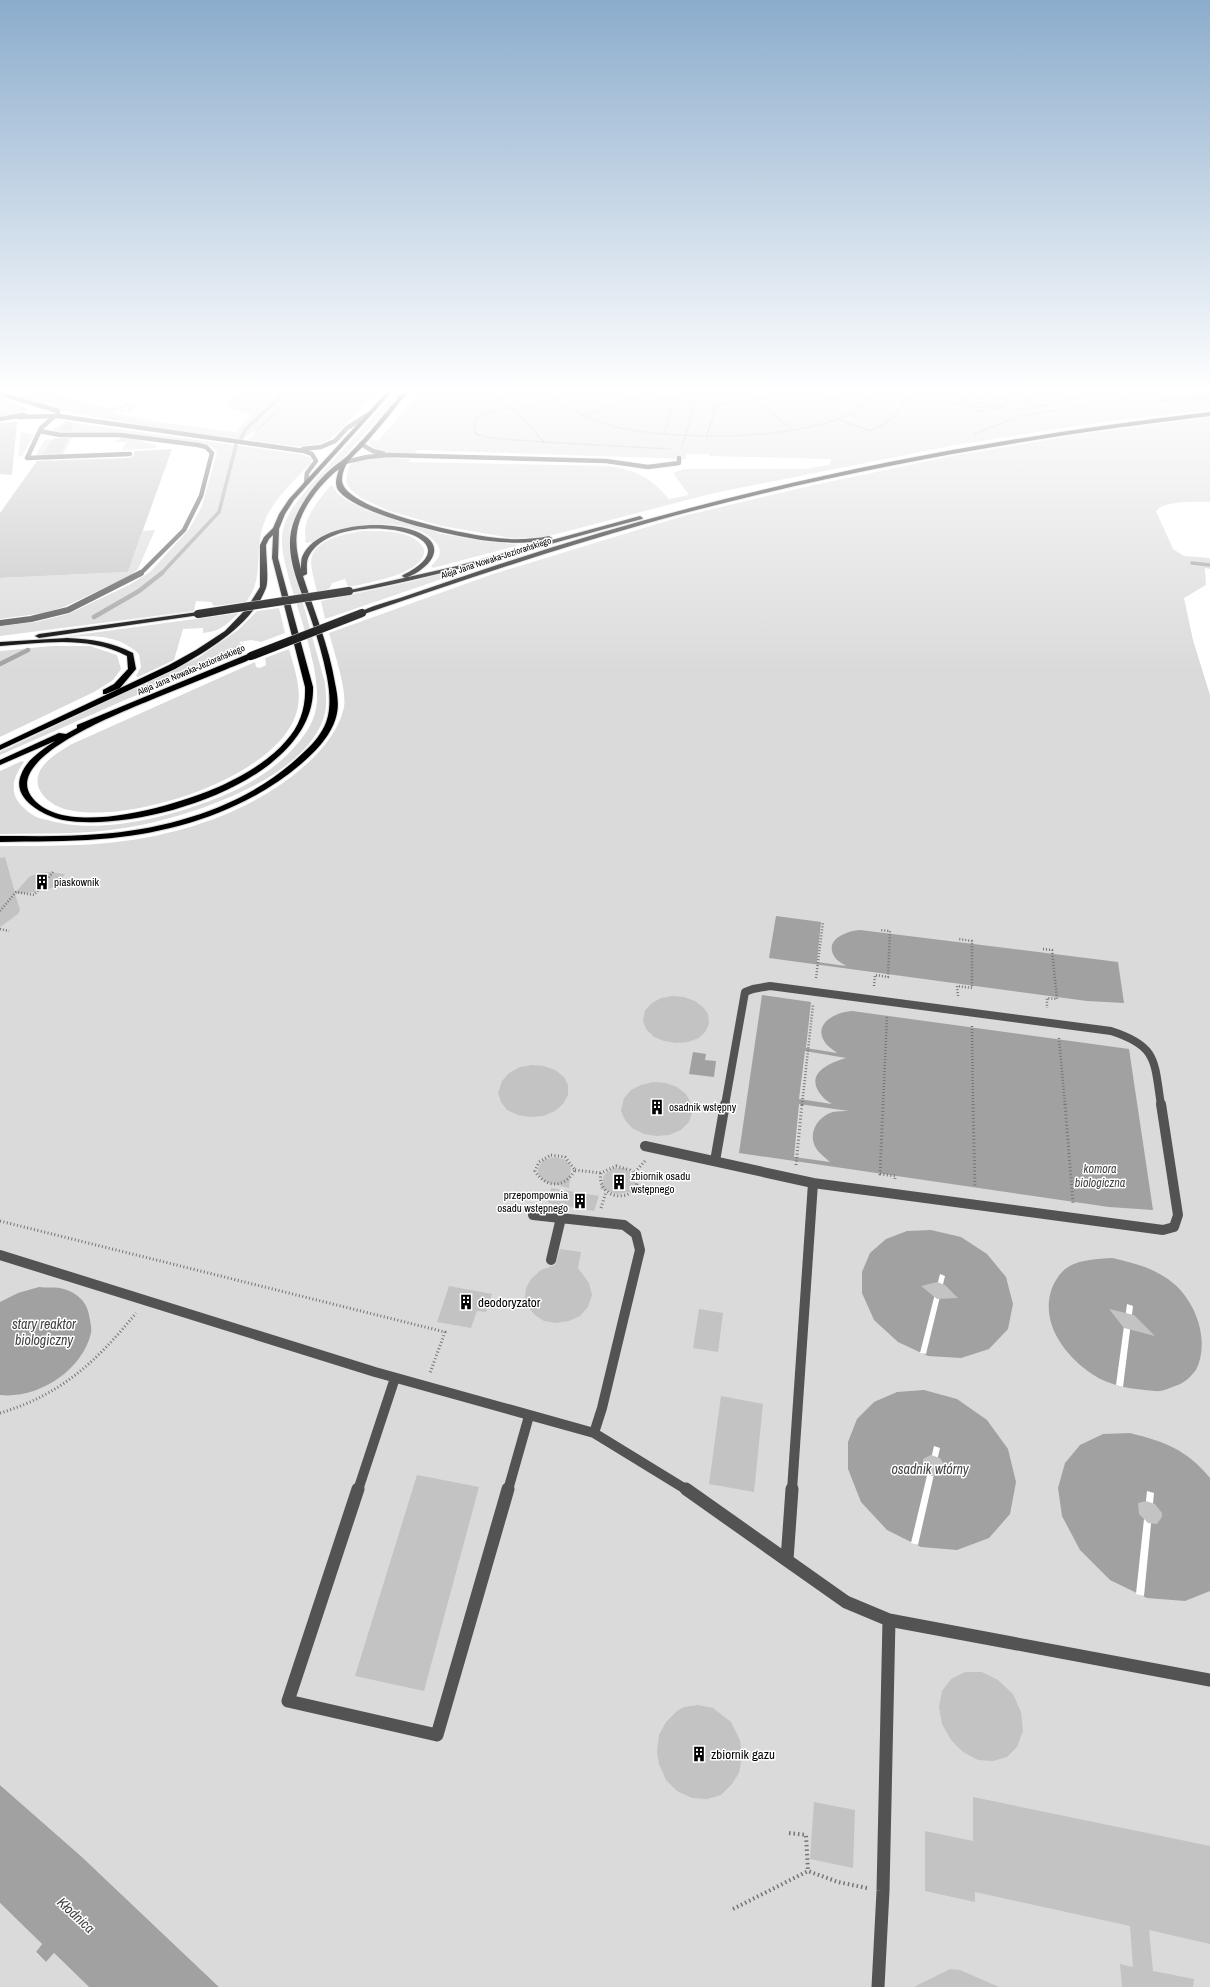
<svg xmlns="http://www.w3.org/2000/svg" width="1210" height="1987" viewBox="0 0 1210 1987" font-family="'Archivo Narrow',sans-serif">
  <style>
    .green { fill: #dadada }
    .water { fill: #a1a1a1; fill-rule: evenodd }
    .pier { fill: #fff }
    .lines { fill: none; stroke-linecap: round; stroke-linejoin: round }
    .stream-far1 { stroke: #a1a1a1; stroke-width: 3.5 }
    .stream { stroke: #a1a1a1; stroke-width: 4.5 }
    .building { fill: #c3c3c3 }
    .primary-casing { stroke: #dbdbdb; stroke-width: 2 }
    .path-far3 { stroke: #757575; stroke-width: 1.5; stroke-dasharray: 0.5 1; stroke-linecap: butt }
    .path-far2 { stroke: #757575; stroke-width: 2.5; stroke-dasharray: 1 2; stroke-linecap: butt }
    .path-far1 { stroke: #757575; stroke-width: 3; stroke-dasharray: 1 2.5; stroke-linecap: butt }
    .path { stroke: #757575; stroke-width: 4; stroke-dasharray: 1.5 3; stroke-linecap: butt }
    .lane-far4 { stroke: #535353; stroke-width: 4.5 }
    .lane-far3 { stroke: #535353; stroke-width: 6 }
    .lane-far2 { stroke: #535353; stroke-width: 8 }
    .lane-far1 { stroke: #535353; stroke-width: 10 }
    .lane { stroke: #535353; stroke-width: 13 }
    .primary { fill: #000; fill-rule: evenodd }
    .primary-bridge-casing { stroke: #dbdbdb; stroke-width: 9; stroke-linecap: butt }
    .primary-bridge { stroke: #000; stroke-width: 8 }
    .labels { text-anchor: middle; stroke-width: 3; stroke-linejoin: round; paint-order: stroke }
    .far-street-label { font-size: 9px; fill: #000; stroke: #fff }
    .poi-label { font-size: 11px; fill: #000; stroke: #fff; text-anchor: start }
    .water-label { font-size: 12px; font-style: italic; fill: #424242; stroke: #fff }
    .near-poi-label { font-size: 13px; fill: #000; stroke: #fff; text-anchor: start }
    .near-water-label { font-size: 14px; font-style: italic; fill: #424242; stroke: #fff }
  </style>
  <rect width="100%" height="100%" fill="#fff"/>
  <path class="green" d="M11,393H64L61,395L111,409L126,403L132,404L113,412L143,420L235,432L252,415L225,406L239,393H377L332,438L323,443L301,447L248,440L258,431L254,430L244,440L143,426L79,414L52,408Z
    M395,393H402L302,503L290,528L289,544L291,560L325,683C326,693 327,703 325,713C309,780 183,819 124,828C83,835 41,833 0,834V771L22,761L24,762C13,777 8,793 23,807C26,810 29,813 33,815C37,818 43,819 48,820C93,834 157,820 201,804C231,794 265,777 288,754C299,743 311,728 315,713C325,679 297,610 288,575C284,559 279,543 284,526C288,511 300,498 309,487Z
    M419,393H1210V410L1109,421L956,445L714,493L545,537L512,538L442,526L389,511L361,498L350,489L346,482C347,477 347,469 351,464C362,455 396,459 410,459L409,462L609,466C638,471 650,477 669,499L689,495L673,473L685,469H804L829,465L832,459L709,456V454H686V459L417,450L415,453C401,453 378,456 369,443L371,440L378,441Z
    M0,397L24,407L28,410L17,415L0,417Z
    M1210,417V502C1196,502 1165,500 1156,511L1173,549L1184,556L1210,558V569L1205,568L1206,585L1184,598L1193,640L1210,695V1987H219L82,1857L0,1785V846C26,846 53,846 79,845C156,842 242,820 302,768C320,753 339,731 344,707C347,689 334,652 329,633L493,574L683,516L805,487L952,456L1070,436Z
    M73,423L299,454L312,458L311,463C293,482 271,501 263,526C254,553 265,577 246,602L214,606L211,602L196,601L194,611L0,636V626L36,622L68,614L129,585L150,572L190,528L202,506L216,456L217,452L212,447L206,444L121,434L58,433L53,430L59,425Z
    M21,432L33,435L22,457L18,456Z
    M72,437L63,455L39,456L36,454L45,440Z
    M121,438H129L156,445V448L122,450L126,442H114Z
    M330,486H333L337,493L348,501L368,511L442,534L475,540L519,545L433,568L431,566C438,559 444,552 436,543C417,518 361,522 335,531C326,534 316,542 307,543L305,542C306,538 305,533 305,529C307,513 320,499 330,486Z
    M155,530L138,569L131,575L64,607L43,613L0,619V578L128,572L143,531Z
    M362,531C380,531 411,529 423,547C426,552 423,559 418,563C403,577 368,583 348,587L345,579L332,583L329,589L317,592C315,582 311,570 311,561C313,539 345,534 362,531Z
    M557,543L439,580L325,619L321,601L410,582Z
    M279,608L285,633L261,642L251,640L239,642L246,650L125,700L0,755V752L198,658L238,630L257,611Z
    M239,613C226,625 221,631 203,633V628L183,629L174,660L138,677L136,676L141,667L139,654C116,633 92,636 62,637Z
    M51,646H90L117,655L121,669L113,680L94,692L0,737V651Z
    M289,649C295,671 304,694 295,717C272,779 130,824 69,810C49,806 27,787 43,766C51,756 62,750 72,744L255,662L256,667L260,668L266,665L265,658Z
    M0,1903L42,1944L36,1953L46,1962L54,1953L89,1987H0Z"/>
  <path class="water" d="M776,916L821,922L817,962L846,966C844,964 839,962 836,959C822,941 845,931 860,930L1118,962L1124,1003L1087,1001L769,958Z
    M762,995L811,1002L806,1048L837,1053C835,1051 830,1048 827,1045C810,1025 835,1012 852,1011L1129,1049L1153,1210L1109,1207L739,1153ZM805,1051L846,1058C829,1063 803,1074 822,1096C825,1100 829,1102 832,1104L799,1099ZM799,1104L849,1111C844,1111 838,1111 833,1112C816,1117 806,1136 818,1151C821,1155 826,1158 830,1162L794,1157Z
    M693,1052L706,1054L705,1060L716,1061L714,1077L689,1074Z
    M931,1230L961,1237L987,1254L1006,1277L1013,1304L1008,1329L989,1349L961,1358L928,1356L898,1342L874,1320L862,1293V1272L870,1253L886,1239L907,1231Z
    M1112,1258C1134,1263 1155,1268 1173,1283C1197,1303 1210,1342 1196,1370C1190,1377 1187,1381 1178,1385C1171,1387 1163,1392 1155,1391C1133,1389 1111,1387 1092,1374C1065,1356 1041,1324 1051,1291C1054,1282 1060,1272 1068,1267C1082,1259 1097,1259 1112,1258Z
    M39,1287C46,1288 54,1287 60,1288C75,1291 87,1301 89,1315C90,1321 92,1328 91,1333C82,1371 38,1399 0,1395V1302L18,1293Z
    M924,1390L957,1399L987,1420L1008,1449L1016,1482L1010,1514L989,1538L957,1550L921,1547L887,1530L861,1502L848,1469V1442L857,1419L874,1402L897,1392Z
    M1130,1433C1165,1442 1186,1449 1210,1478V1591L1185,1601L1147,1598L1110,1580L1080,1550L1062,1516L1058,1488L1065,1463L1080,1445L1103,1434Z
    M0,1785L82,1857L219,1987H89L54,1953L46,1962L36,1952L42,1944L0,1903Z"/>
  <path class="pier" d="M940,1274L945,1276L926,1354L920,1353Z
    M1127,1304L1133,1306L1123,1387L1116,1385Z
    M934,1446L940,1448L918,1545L911,1543Z
    M1147,1491L1154,1493L1144,1596L1136,1594Z"/>
  <g class="lines">
    <path class="stream-far1" d="M1161,400L1210,398
      M241,438L246,429L284,393
      M1192,563L1210,565
      M161,574L219,512L236,445"/>
    <path class="stream" d="M94,617L139,591L162,573
      M0,664L28,650"/>
  </g>
  <path class="building" d="M66,421L74,423L70,431H59Z
    M17,422L12,475L0,474V423Z
    M54,438L67,439L61,453L43,454Z
    M172,449L128,572L0,578V513L37,461L130,458L133,456L135,451Z
    M5,857L15,893L29,877L36,874L48,872L65,874L56,886L45,891L15,894L20,910L18,914L0,927V858Z
    M672,996L684,997L695,1001L703,1007L708,1014L709,1023L706,1031L699,1038L688,1042L676,1043L664,1041L654,1037L646,1029L643,1021L645,1010L652,1003L661,998Z
    M532,1065L544,1066L555,1070L564,1077L568,1085V1095L563,1104L555,1111L543,1116L530,1117L518,1115L507,1110L501,1102L498,1093L502,1081L509,1073L520,1067Z
    M653,1082L666,1083L677,1087L686,1094L691,1103L692,1113L689,1122L681,1130L669,1135L656,1136L644,1134L632,1128L625,1120L621,1111L624,1098L631,1090L641,1085Z
    M555,1157L566,1160L569,1164L571,1169L569,1188L545,1182L538,1174V1169L543,1160Z
    M613,1168H625L634,1175L636,1184L633,1189L629,1192L617,1194L600,1189L604,1175Z
    M551,1188L599,1196L594,1211L548,1203Z
    M560,1249L581,1252L578,1268L589,1283L592,1295L588,1307L580,1316L569,1321L556,1323L544,1321L535,1315L528,1307L525,1298L526,1288L531,1279L541,1270L555,1265Z
    M937,1282L945,1285L958,1298L937,1299L921,1286Z
    M449,1286L492,1294L486,1312L477,1311L471,1328L437,1322Z
    M699,1309L723,1313L718,1352L693,1348Z
    M1109,1309L1134,1315L1155,1336L1124,1328Z
    M721,1396L763,1404L754,1492L709,1484Z
    M931,1455L940,1458L945,1466V1473L939,1476H931L923,1468V1459Z
    M417,1475L479,1487L424,1691L355,1676Z
    M1146,1501L1155,1504L1162,1513V1517L1157,1524L1148,1523L1139,1514L1138,1503Z
    M965,1672H982L998,1680L1013,1694L1021,1712L1023,1731L1017,1747L1007,1757L993,1761L978,1760L963,1752L951,1740L942,1724L939,1707L942,1691L951,1679Z
    M698,1705L713,1708L731,1722L740,1740L742,1756L739,1773L732,1784L721,1795L707,1799L692,1798L677,1791L666,1780L659,1764L657,1752L659,1735L666,1722L677,1711L684,1707Z
    M973,1797L1210,1846V1944L1149,1930L1153,1971L1194,1979L1193,1987H1122L1120,1964L1133,1967L1130,1926L975,1892V1902L925,1891V1831L973,1841Z
    M814,1802L855,1810L853,1868L810,1859Z
    M950,1969L960,1970L999,1987H914Z"/>
  <g class="lines">
    <g class="primary-casing">
      <path id="primary" d="M386,393H391L294,500L285,514L279,529L278,558L313,687C316,782 138,834 63,820C44,816 11,799 21,775C26,760 42,750 55,741L0,765V760L59,733L66,734L77,728V725L248,654L255,656C248,662 235,665 227,669C204,678 181,688 158,697C133,708 3,755 31,796C63,842 185,803 225,784C247,773 270,760 286,741C300,726 306,707 305,687L272,558L273,535L269,539L266,545C266,555 269,580 266,588C252,625 207,651 175,669L0,750V745L169,665L196,650L225,631L247,608L260,587V545L264,537L273,528L279,514L289,499Z
        M402,393H407C393,411 379,428 364,445C359,451 350,458 346,465C344,469 342,475 342,479C340,509 464,534 489,537C509,540 529,540 549,536L552,538L551,539C531,544 510,543 490,541C459,538 356,515 338,490C334,483 337,476 339,469C321,483 300,509 297,532C295,545 298,557 301,569C301,565 301,560 302,557C322,508 460,520 430,561C424,569 414,575 405,578L402,576L403,575C487,533 335,505 309,556C306,561 307,569 307,574L303,576C314,611 329,646 335,683C337,693 339,703 337,713C333,734 316,751 301,764C246,811 171,834 100,839C67,842 33,841 0,842V836C33,836 67,837 100,834C167,829 240,808 292,763C324,735 335,721 327,677C323,656 317,636 310,616C301,589 284,557 292,527C298,506 315,483 331,469C338,463 345,459 351,452C369,434 385,413 402,393Z
        M1210,412V416C1020,438 832,472 648,523C552,550 458,582 364,614L359,613C370,606 387,602 400,598C433,587 466,575 500,564C731,488 969,440 1210,412Z
        M640,516L643,518L642,519C544,545 448,575 349,593L346,591L457,566Z
        M198,612L201,614L200,615L39,638L35,636L39,634Z
        M67,638C91,639 112,642 133,653L136,669L120,688L106,694H103V690L114,684L128,669L127,656C88,635 42,643 0,646V642Z"/>
    </g>
    <path class="path-far3" d="M496,393L499,399L524,420L544,442L671,449
      M548,393C569,411 594,422 621,428C682,441 811,441 863,407C868,404 872,398 875,393
      M640,393C685,407 734,410 779,393
      M810,393L865,407
      M966,393L967,405C995,411 1022,410 1050,405
      M980,393C1012,404 1052,412 1083,393
      M1027,393L1028,404
      M109,395L111,393
      M977,399L1004,406L997,408L975,401Z
      M755,400L792,429
      M904,401L906,393
      M976,407L973,409L979,412L988,409
      M129,410L149,394L146,393
      M119,411L132,410
      M582,416L643,395
      M838,419L870,431C886,424 897,418 904,401L967,405
      M255,432L278,410
      M664,434L676,393
      M974,434L1020,416L1123,400L1135,393
      M706,436L722,393
      M544,442L489,438L476,434L474,424L478,418L484,414L504,408L512,409L557,402
      M682,446L699,393"/>
    <path class="path-far2" d="M0,911L16,892L34,895L53,872
      M0,929L9,931
      M1043,949L1052,950L1057,999L1047,998V1008
      M816,978L823,922
      M874,986L875,975L888,977L890,931L880,930
      M958,996L957,986L972,988V941L959,939
      M972,1026L973,1105
      M1059,1038L1065,1105
      M802,1105L813,1005
      M883,1105L887,1016"/>
    <path class="path-far1" d="M883,1104L880,1174L895,1176V1179
      M973,1104L975,1188
      M1065,1104L1073,1203
      M551,1155L565,1157L575,1170C565,1188 546,1189 535,1171L539,1162Z
      M796,1165L802,1104
      M616,1166L630,1170L638,1178C637,1181 637,1185 636,1187C626,1204 596,1195 601,1173Z
      M575,1170L601,1173
      M635,1172L645,1161
      M601,1208L606,1192
      M0,1221L445,1332L430,1373
      M0,1413C61,1395 97,1361 136,1313"/>
    <path class="path" d="M789,1833L806,1835L808,1871
      M733,1909L808,1871L838,1882L867,1888"/>
    <path class="lane-far4" d="M0,394L58,411V416
      M55,416L41,428L27,458L130,454
      M19,417L58,416L304,451L312,454L316,461L307,473L306,483
      M0,419L24,415
      M40,431L60,435H120L198,445L206,447L212,453L201,496L184,530L140,574
      M361,444L373,451L384,454
      M303,449L321,447L335,441L347,428L369,414
      M345,462L367,457L388,455L606,461L648,467L679,463V458"/>
    <path class="lane-far3" d="M0,623L31,619L68,610L141,573"/>
    <path class="lane-far2" d="M725,1105L745,992L753,989L770,986L1111,1031C1158,1046 1154,1061 1161,1105"/>
    <path class="lane-far1" d="M645,1146L813,1183L1163,1230L1174,1227L1178,1215L1161,1104
      M715,1161L725,1104
      M533,1215L624,1225L636,1234L640,1250L602,1408L594,1433L687,1490
      M0,1255L375,1372L594,1433
      M551,1260L561,1218
      M358,1490L395,1378
      M508,1490L529,1416
      M792,1490L813,1183"/>
    <path class="lane" d="M358,1489L288,1701L437,1735L508,1489
      M686,1489L846,1602L889,1620L1210,1680
      M787,1560L792,1489
      M878,1987L883,1891L889,1620"/>
    <use href="#primary" class="primary"/>
    <g class="primary-bridge-casing">
      <path id="primary-bridge" d="M198,614L349,591
        M251,656L362,613"/>
    </g>
    <use href="#primary-bridge" class="primary-bridge"/>
  </g>
  <linearGradient id="sky" x2="0" y2="1"><stop stop-color="#8baccc"/><stop offset="0.58" stop-color="#fff"/><stop offset="1" stop-color="#fff" stop-opacity="0"/></linearGradient>
  <rect width="1210" height="672" fill="url(#sky)"/>
  <defs>
    <g id="building-bare" transform="scale(1.2)"><path d="M-4-6H4V6H1V3H-1V6H-4ZM-2.5-4.3h1.7v1.8h-1.7ZM.8-4.3h1.7v1.8H.8ZM-2.5-1h1.7V.8h-1.7ZM.8-1h1.7V.8H.8Z" fill="#000" stroke="#fff" stroke-width="2.5" paint-order="stroke"/></g>
  </defs>
  <g fill-rule="evenodd">
    <use href="#building-bare" x="42" y="882"/>
    <use href="#building-bare" x="657" y="1107"/>
    <use href="#building-bare" x="619" y="1182"/>
    <use href="#building-bare" x="580" y="1201"/>
    <use href="#building-bare" x="466" y="1302"/>
    <use href="#building-bare" x="699" y="1754"/>
  </g>
  <g class="labels">
    <g class="far-street-label">
      <text transform="translate(496 558) rotate(-18)" y="3">Aleja Jana Nowaka-Jeziorańskiego</text>
      <text transform="translate(191 670) rotate(-23)" y="3">Aleja Jana Nowaka-Jeziorańskiego</text>
    </g>
    <g class="poi-label">
      <text x="54" y="886">piaskownik</text>
      <text x="669" y="1111">osadnik wstępny</text>
      <text x="631" y="1180">zbiornik osadu<tspan x="631" dy="13">wstępnego</tspan></text>
      <text x="568" y="1199" text-anchor="end">przepompownia<tspan x="568" dy="13">osadu wstępnego</tspan></text>
    </g>
    <g class="water-label">
      <text x="1100" y="1173">komora<tspan x="1100" dy="14">biologiczna</tspan></text>
    </g>
    <g class="near-poi-label">
      <text x="478" y="1307">deodoryzator</text>
      <text x="711" y="1759">zbiornik gazu</text>
    </g>
    <g class="near-water-label">
      <text x="44" y="1329">stary reaktor<tspan x="44" dy="16">biologiczny</tspan></text>
      <text x="930" y="1474">osadnik wtórny</text>
      <text transform="translate(76 1915) rotate(43)" y="5">Kłodnica</text>
    </g>
  </g>
</svg>
